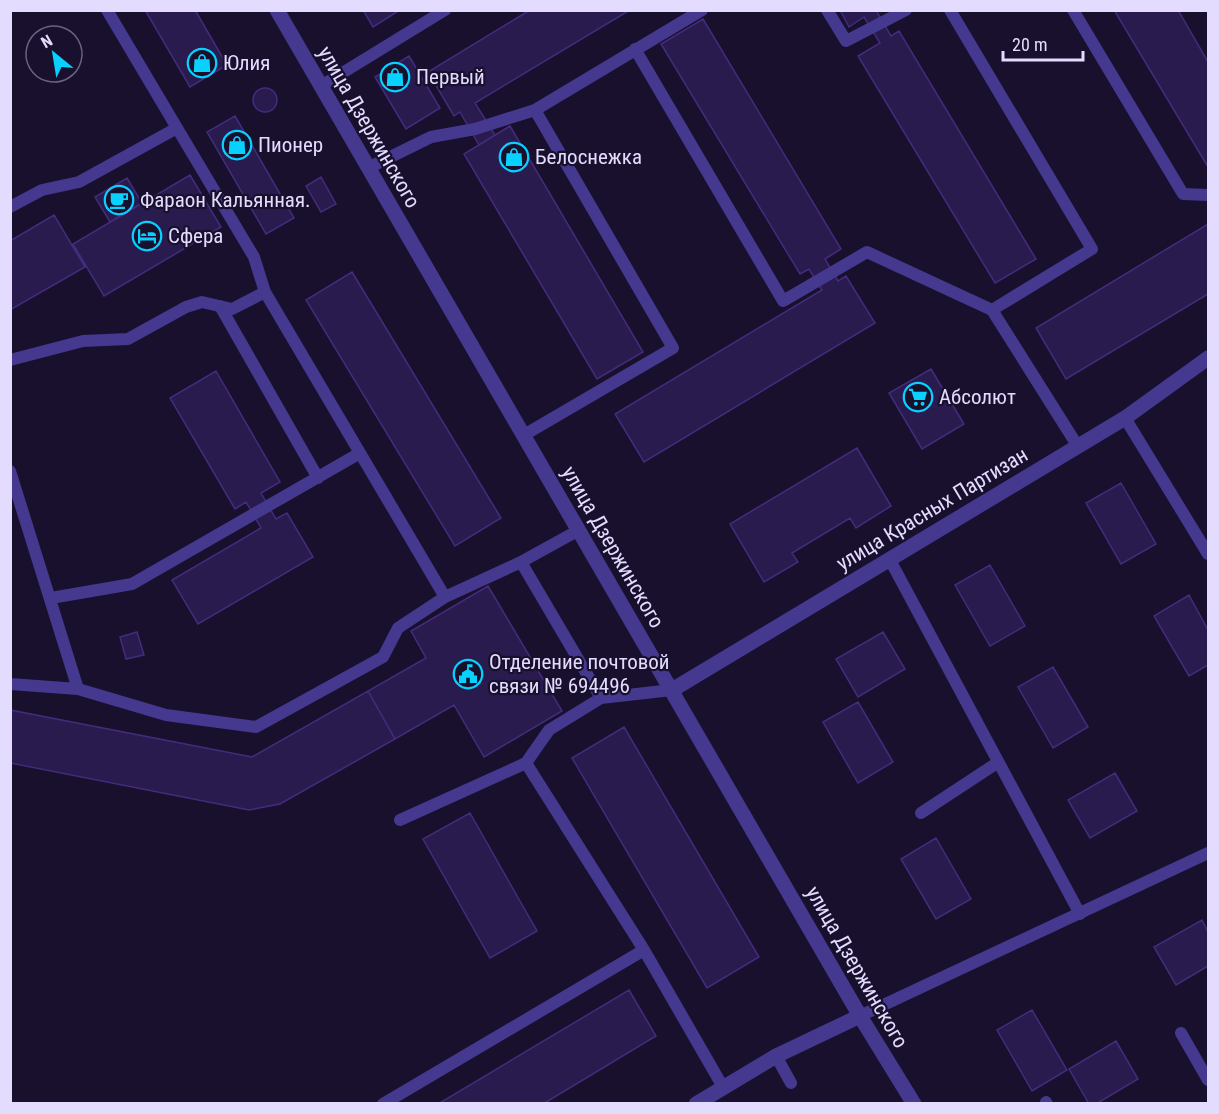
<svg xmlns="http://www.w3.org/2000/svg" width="1219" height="1114" viewBox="0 0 1219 1114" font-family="'Roboto Condensed',sans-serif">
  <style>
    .building { fill: #2a1b4f; stroke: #432c7d; stroke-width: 1.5 }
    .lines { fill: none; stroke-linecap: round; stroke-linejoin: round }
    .service { stroke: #44398f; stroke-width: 12 }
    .tertiary { stroke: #44398f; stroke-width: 15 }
    .labels { text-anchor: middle; stroke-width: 4.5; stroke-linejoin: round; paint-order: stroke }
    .poi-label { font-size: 21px; fill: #e4dcff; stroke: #18102d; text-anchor: start }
    .street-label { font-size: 21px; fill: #e4dcff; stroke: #18102d }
  </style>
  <rect width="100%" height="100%" fill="#18102d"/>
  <path class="building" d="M145,10H195L227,65L190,87Z
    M363,10H400L373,27Z
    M530,10H630L475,103L495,135L479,145L460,112L454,116L428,72Z
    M840,10H876L891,36L899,31L1036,259L995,283L858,56L880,43L864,17L849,27Z
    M1114,10H1178L1208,62V167Z
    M703,19L841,249L825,259L838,281L846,276L875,323L644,462L615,414L822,290L809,269L800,274L661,44Z
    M409,56L440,108L406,129L375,77Z
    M253 100a12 12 0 1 1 24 0a12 12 0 1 1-24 0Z
    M235,116L294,218L266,234L207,132Z
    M510,126L643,352L597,379L464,154Z
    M190,175L221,227L104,296L73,244Z
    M321,177L336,204L321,212L306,186Z
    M127,178L142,203L110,222L95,197Z
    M54,215L85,267L10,310V241Z
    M1208,224V294L1066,379L1036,328Z
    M352,272L501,518L455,546L306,300Z
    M931,369L964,424L922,449L889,393Z
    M216,371L280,482L261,493L276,519L287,513L313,557L198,624L172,580L261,528L246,502L235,509L170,398Z
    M857,448L891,506L856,528L850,518L792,553L798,562L764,582L730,524Z
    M1121,483L1156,544L1121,564L1086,503Z
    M990,565L1025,626L990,646L955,585Z
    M488,586L562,711L484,757L454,705L395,739L368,691L426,658L411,631Z
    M1189,595L1208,630V665L1189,676L1154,616Z
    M137,632L144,655L126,659L120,637Z
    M883,632L905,669L858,697L836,659Z
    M1053,667L1088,727L1053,748L1018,687Z
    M368,691L395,739L280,804L249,810L10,763V710L252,757Z
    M858,702L893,762L858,783L823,722Z
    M624,727L759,957L707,988L572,758Z
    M1115,773L1137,811L1090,838L1068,800Z
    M470,813L537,931L490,958L423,839Z
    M936,838L971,899L936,919L901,859Z
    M1202,920L1208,932V966L1176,985L1154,947Z
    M629,990L656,1036L543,1104H438Z
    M1032,1010L1067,1070L1032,1091L997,1030Z
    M1116,1041L1138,1079L1096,1104H1089L1069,1069Z"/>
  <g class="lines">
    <path class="service" d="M827,10L846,41L906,10
      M950,10L1092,249L992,310L1077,445
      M1073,10L1183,194L1208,195
      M635,49L783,301L867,252L992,310
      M321,86L445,10
      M177,128L254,257L265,292
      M368,168L431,137L475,129L535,110L702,10
      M10,207L42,190L79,182L177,128L107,10
      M220,306L318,478
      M10,360L83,341L128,339L186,307L202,302L232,309L265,292L445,597
      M1125,418L1208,554
      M524,435L673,348L535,110
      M10,471L78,689
      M890,560L1080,914
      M521,562L601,698
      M51,598L132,584L360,453
      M10,684L78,689L166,715L256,727L383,657L398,628L445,597L521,562L579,530
      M526,763L549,730L601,698L672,690
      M921,813L997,763
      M400,820L526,763L644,950L723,1087
      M860,1016L1208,853
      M1181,1033L1208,1080
      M776,1056L791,1083
      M1046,1102L1047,1104
      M383,1104L644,950"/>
    <path class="tertiary" d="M277,10L860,1016L914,1104
      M672,690L1125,418L1208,358
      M696,1104L776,1056L860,1016"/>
  </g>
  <defs>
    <g id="shop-ring" transform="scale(1.5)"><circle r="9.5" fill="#18102d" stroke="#08d0ff" stroke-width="1.5"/><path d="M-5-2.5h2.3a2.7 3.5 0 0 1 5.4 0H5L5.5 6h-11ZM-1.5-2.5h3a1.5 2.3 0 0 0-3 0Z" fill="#08d0ff"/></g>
    <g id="cafe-ring" transform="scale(1.5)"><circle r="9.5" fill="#18102d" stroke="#08d0ff" stroke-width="1.5"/><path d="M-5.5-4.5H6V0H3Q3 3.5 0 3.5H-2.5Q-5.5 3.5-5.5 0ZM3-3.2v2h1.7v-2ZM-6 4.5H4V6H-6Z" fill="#08d0ff"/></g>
    <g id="hotel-ring" transform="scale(1.5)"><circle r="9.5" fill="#18102d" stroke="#08d0ff" stroke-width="1.5"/><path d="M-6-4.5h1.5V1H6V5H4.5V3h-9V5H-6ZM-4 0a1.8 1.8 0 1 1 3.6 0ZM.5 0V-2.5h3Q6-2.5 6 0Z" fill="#08d0ff"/></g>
    <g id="supermarket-ring" transform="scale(1.5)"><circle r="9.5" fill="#18102d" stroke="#08d0ff" stroke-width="1.5"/><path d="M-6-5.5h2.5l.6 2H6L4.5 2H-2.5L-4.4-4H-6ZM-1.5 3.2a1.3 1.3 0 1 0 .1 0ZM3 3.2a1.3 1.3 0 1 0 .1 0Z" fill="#08d0ff"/></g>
    <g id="civic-ring" transform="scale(1.5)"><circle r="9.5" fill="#18102d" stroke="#08d0ff" stroke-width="1.5"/><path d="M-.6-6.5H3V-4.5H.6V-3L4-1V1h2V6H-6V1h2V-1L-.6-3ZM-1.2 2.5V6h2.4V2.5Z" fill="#08d0ff"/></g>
  </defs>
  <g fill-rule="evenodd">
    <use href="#shop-ring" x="202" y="63"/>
    <use href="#shop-ring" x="395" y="77"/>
    <use href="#shop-ring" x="237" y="145"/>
    <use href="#shop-ring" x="514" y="157"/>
    <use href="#cafe-ring" x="119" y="200"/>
    <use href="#hotel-ring" x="147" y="236"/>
    <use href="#supermarket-ring" x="918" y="397"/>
    <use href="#civic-ring" x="468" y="674"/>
  </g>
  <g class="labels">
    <g class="poi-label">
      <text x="223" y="70">Юлия</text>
      <text x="416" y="84">Первый</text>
      <text x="258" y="152">Пионер</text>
      <text x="535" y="164">Белоснежка</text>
      <text x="140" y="207">Фараон Кальянная.</text>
      <text x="168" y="243">Сфера</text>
      <text x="939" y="404">Абсолют</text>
      <text x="489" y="669">Отделение почтовой<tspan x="489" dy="24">связи № 694496</tspan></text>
    </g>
    <g class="street-label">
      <text transform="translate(369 127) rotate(60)" y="7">улица Дзержинского</text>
      <text transform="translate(932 509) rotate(-31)" y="7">улица Красных Партизан</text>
      <text transform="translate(613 547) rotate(60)" y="7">улица Дзержинского</text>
      <text transform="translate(857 967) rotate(60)" y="7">улица Дзержинского</text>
    </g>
  </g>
  <rect width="1219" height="1114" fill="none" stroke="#e4dcff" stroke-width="24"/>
  <g transform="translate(54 54) rotate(330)"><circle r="28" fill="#18102d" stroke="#6a6281" stroke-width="1.5"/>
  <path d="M0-4.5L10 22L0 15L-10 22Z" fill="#08d0ff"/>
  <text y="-9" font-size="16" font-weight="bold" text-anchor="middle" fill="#e4dcff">N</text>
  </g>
  <path d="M1003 51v9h80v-9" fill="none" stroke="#e4dcff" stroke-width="3"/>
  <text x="1012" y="51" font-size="18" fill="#e4dcff" stroke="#18102d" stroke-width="4.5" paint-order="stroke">20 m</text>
</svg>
